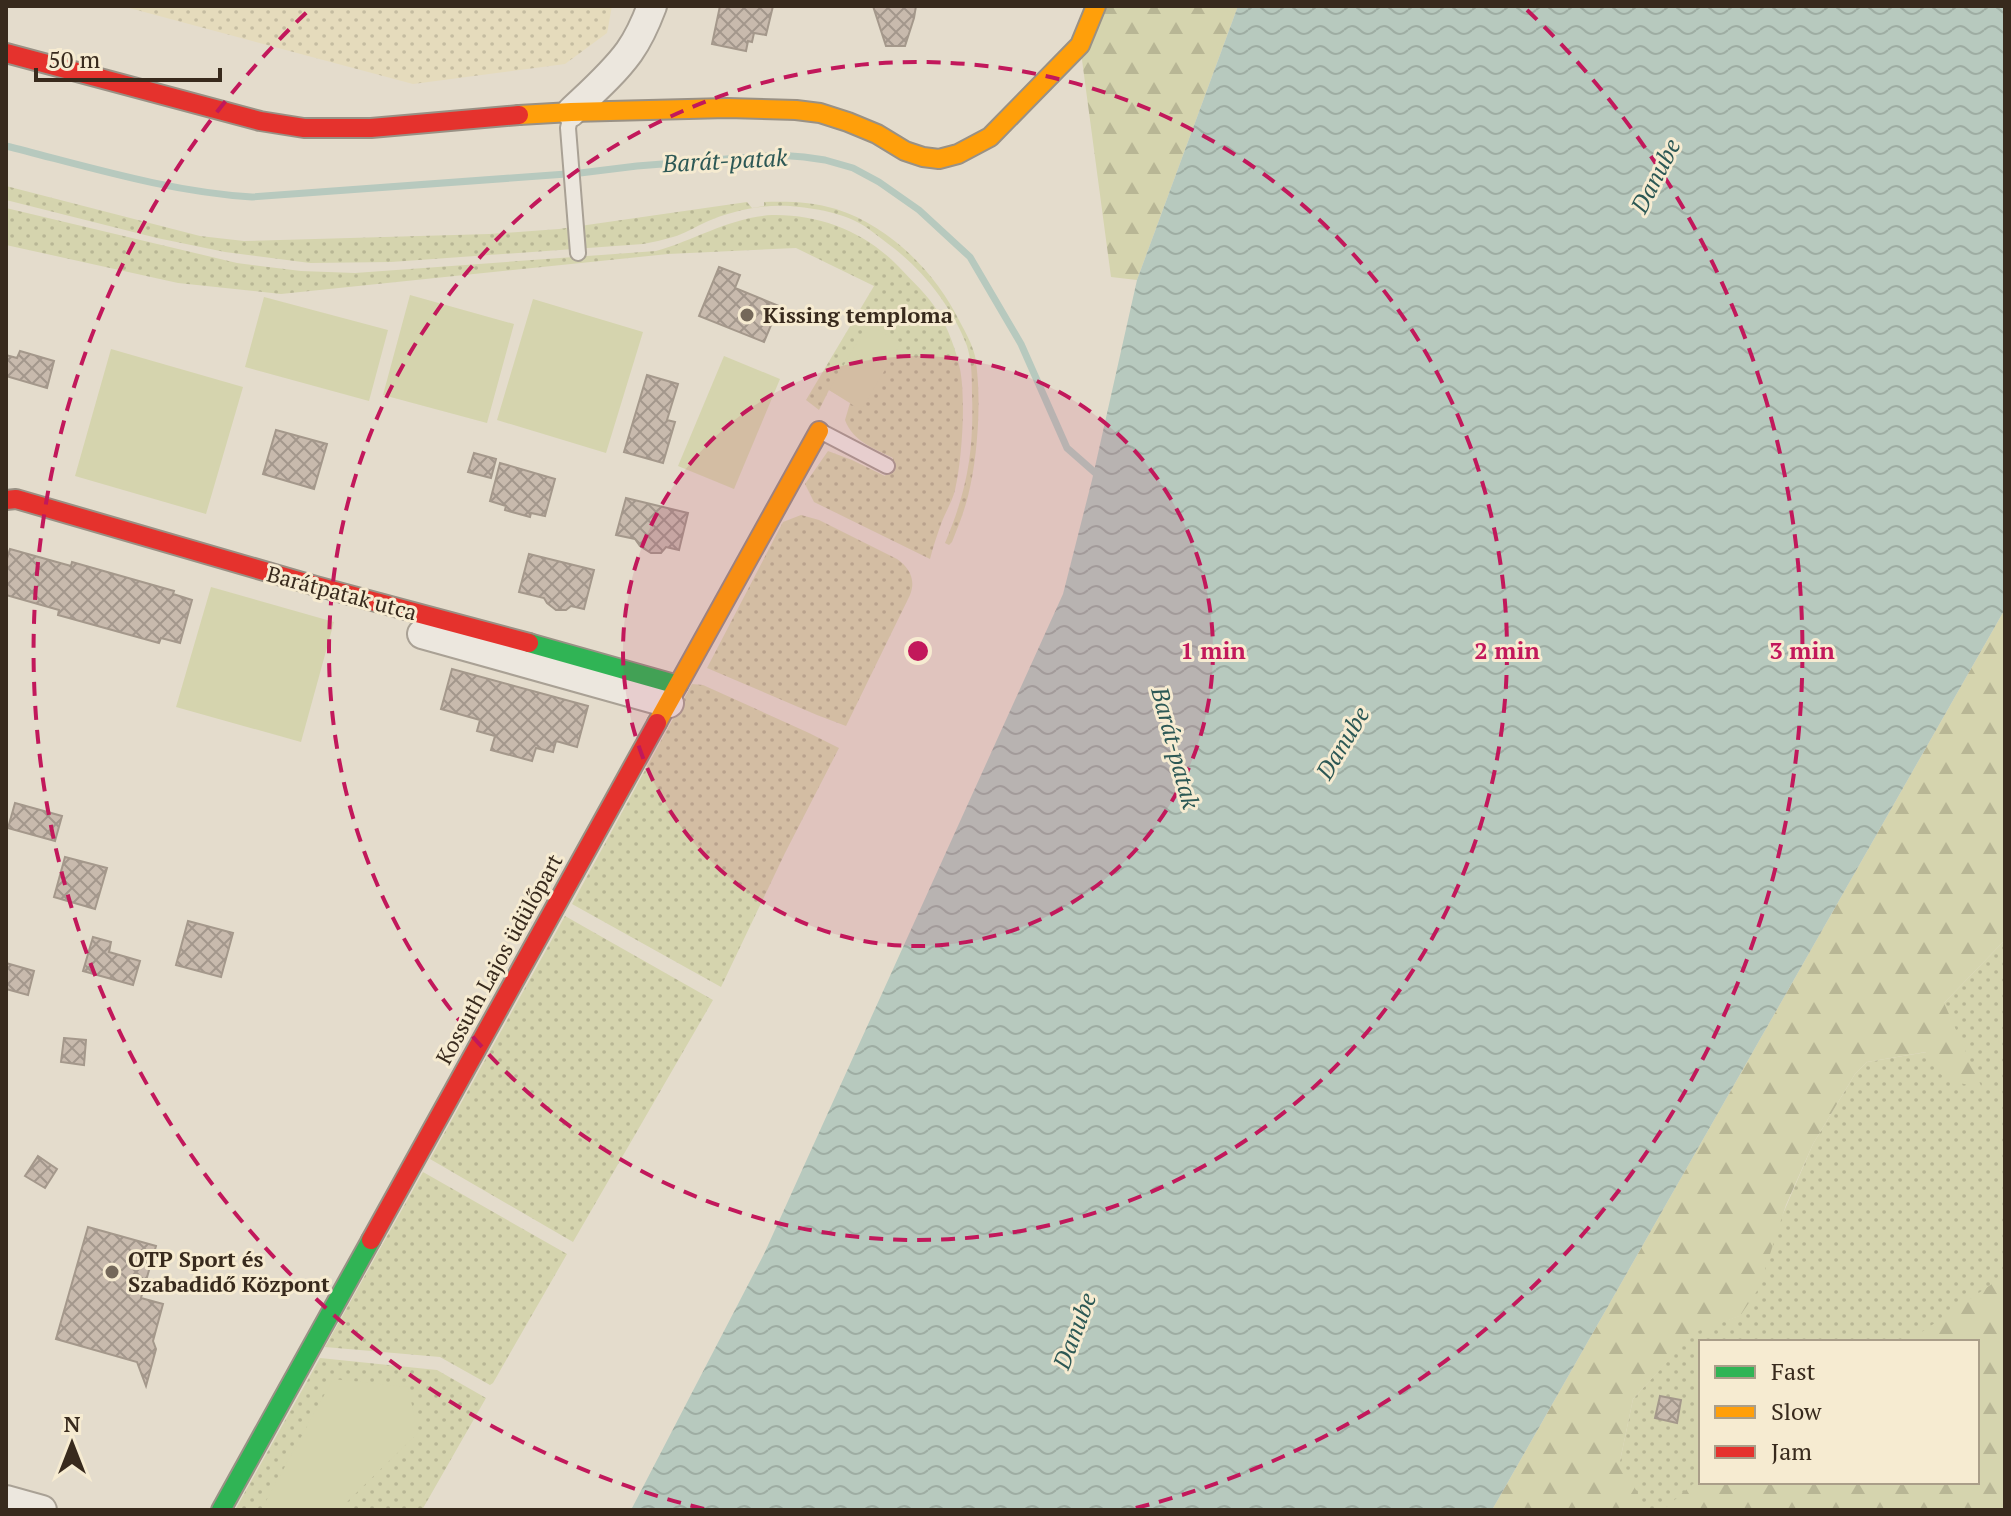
<svg xmlns="http://www.w3.org/2000/svg" width="2011" height="1516" viewBox="0 0 2011 1516" font-family="'PT Serif',serif">
  <style>
    .farmland { fill: url(#farmland-dots) }
    .grass { fill: url(#grass-dots); fill-rule: evenodd }
    .forest { fill: url(#forest-firs) }
    .green { fill: #d5d4ae }
    .water { fill: url(#water-waves) }
    .lines { fill: none; stroke-linecap: round; stroke-linejoin: round }
    .stream { stroke: #b7c9be; stroke-width: 7 }
    .building { fill: url(#building-cross-hatch); stroke: #a4988b; stroke-width: 2 }
    .lane-casing { stroke: #a9a195; stroke-width: 18 }
    .street-casing { stroke: #a9a195; stroke-width: 32 }
    .fast-casing { stroke: #999185; stroke-width: 22 }
    .slow-casing { stroke: #999185; stroke-width: 22 }
    .jam-casing { stroke: #999185; stroke-width: 22 }
    .lane { stroke: #ece7de; stroke-width: 14 }
    .street { stroke: #ece7de; stroke-width: 28 }
    .fast { stroke: #30b455; stroke-width: 18 }
    .slow { stroke: #ff9f0a; stroke-width: 18 }
    .jam { stroke: #e5322d; stroke-width: 18 }
    .ring { fill: none; stroke: #c2185b; stroke-width: 4; stroke-dasharray: 14 10 }
    .poi-dot { fill: #74685a; stroke: #f6ebd1; stroke-width: 3 }
    .labels { text-anchor: middle; stroke-width: 6; stroke-linejoin: round; paint-order: stroke }
    .poi-label { font-size: 22px; font-weight: bold; fill: #382a1d; stroke: #f6ebd1; text-anchor: start }
    .street-label { font-size: 22px; fill: #382a1d; stroke: #f6ebd1 }
    .water-label { font-size: 24px; font-style: italic; fill: #2c5855; stroke: #f6ebd1 }
    .centre { fill: #c2185b; stroke: #f6ebd1; stroke-width: 4 }
    .ring-label { font-size: 24px; text-anchor: middle; font-weight: bold; fill: #c2185b; stroke: #f6ebd1; stroke-width: 6; stroke-linejoin: round; paint-order: stroke }
  </style>
  <defs>
    <pattern id="farmland-dots" width="8" height="8" patternUnits="userSpaceOnUse" patternTransform="scale(2)"><rect width="8" height="8" fill="#e5dbbc"/><path d="M2 2h.1M6 6h.1" fill="none" stroke="#c5bca1" stroke-width="1.8" stroke-linecap="round"/></pattern>
    <pattern id="grass-dots" width="8" height="8" patternUnits="userSpaceOnUse" patternTransform="scale(2)"><rect width="8" height="8" fill="#d5d4ae"/><path d="M2 2h.1M6 6h.1" fill="none" stroke="#b8b695" stroke-width="1.8" stroke-linecap="round"/></pattern>
    <pattern id="forest-firs" width="22" height="20" patternUnits="userSpaceOnUse" patternTransform="scale(2)"><rect width="22" height="20" fill="#d5d4ae"/><path d="M5 1l3.5 6h-7zM16 11l3.5 6h-7z" fill="#b8b695"/></pattern>
    <pattern id="water-waves" width="16" height="10" patternUnits="userSpaceOnUse" patternTransform="scale(2)"><rect width="16" height="10" fill="#b7c9be"/><path d="M0 5q4-4 8 0t8 0" fill="none" stroke="#9eada3"/></pattern>
    <pattern id="building-cross-hatch" width="8" height="8" patternUnits="userSpaceOnUse" patternTransform="scale(2)"><rect width="8" height="8" fill="#c8baad"/><path d="M0 0l8 8M0 8l8-8" fill="none" stroke="#a3978c"/></pattern>
  </defs>
  <rect width="100%" height="100%" fill="#e4dccc"/>
  <path class="farmland" d="M122,6H612L607,33L565,64L413,84Z"/>
  <path class="grass" d="M6,186L200,236L244,241L489,234L559,229L747,202L752,208L764,206V202C788,201 813,202 836,209C890,226 936,273 960,322C966,333 972,344 975,356C982,396 978,457 968,496C964,512 958,527 952,542L949,545L945,543C967,491 974,452 972,395C972,379 972,362 967,346C953,309 926,274 895,249C885,242 876,234 866,227C845,213 814,208 790,206C762,204 731,211 706,222C695,227 684,234 673,237C663,240 653,242 643,244L391,262L310,263L225,252L157,238L6,200Z
    M6,208L237,263L301,271L355,273L656,251C695,240 731,217 772,215C820,214 865,232 898,266C912,281 928,295 938,312C948,328 956,350 960,369C966,400 962,460 955,490C952,502 945,513 941,524C937,535 933,547 930,559L814,502L805,484L828,451L852,460L885,476L893,458C874,448 853,442 845,420L850,403L862,409L829,390L819,410L806,400L874,286L796,248L668,254L281,294L178,283L6,245Z
    M801,515L819,520L897,559C910,568 916,580 910,595L846,726L817,715L707,668L783,522Z
    M692,684L703,685L809,733L839,748L785,853L721,987L572,904Z
    M565,916L713,1000L573,1242L430,1159Z
    M2005,940V1027L2003,1031L2005,1035V1510H1602L1620,1461L1633,1399L1695,1331L1739,1316L1813,1144L1855,1074L1867,1062L1927,1052L1944,1003ZM1701,1342H1977V1482H1701Z
    M423,1172L567,1254L493,1383L490,1385L440,1357L325,1347Z
    M320,1358L437,1370L486,1398L422,1510H235Z"/>
  <path class="forest" d="M1096,6H1238L1137,280L1111,277L1080,45Z
    M2005,609V940L1944,1003L1982,1088C1954,1081 1938,1082 1926,1052L1867,1062L1855,1074L1813,1144L1786,1205L1759,1288L1740,1316L1695,1332L1633,1399L1620,1461L1647,1510H1492Z
    M2005,1275V1510H1663L1701,1477V1482H1977V1342H1907Z"/>
  <path class="green" d="M410,295L514,324L487,423L383,395Z
    M264,297L388,330L369,401L245,367Z
    M533,299L643,332L606,453L497,420Z
    M868,324L901,343L861,410L829,390Z
    M111,349L243,387L206,514L75,476Z
    M724,356L780,379L734,489L678,466Z
    M211,587L334,622L301,742L176,707Z
    M333,1379L408,1387L418,1433L347,1502L345,1510H261Z"/>
  <path class="water" d="M1238,6H2005V609L1492,1510H631L764,1254L1063,594L1092,480L1137,280Z"/>
  <g class="lines">
    <path class="stream" d="M6,146C86,166 169,192 252,197L580,173L637,166L778,155L804,157L825,160L853,168L879,182L919,210L970,257L1021,344L1067,448L1100,477"/>
  </g>
  <path class="building" d="M720,6H773L766,35L754,33L752,42L748,41L746,51L712,44Z
    M873,6H916L914,18L905,46H886Z
    M719,267L740,275L735,288L779,306L764,342L699,316Z
    M20,351L54,361L47,388L6,376V355L17,358Z
    M647,375L678,384L667,420L675,422L663,463L624,452Z
    M276,430L327,444L314,489L263,474Z
    M474,453L496,459L491,478L468,472Z
    M500,463L555,479L545,516L531,513L530,517L505,510L506,506L490,501Z
    M626,498L688,513L679,550L666,547L661,553H651L640,546L635,539L616,535Z
    M10,549L71,566L72,562L174,591L173,594L192,600L180,643L161,638L159,643L58,615L59,610L6,595V562Z
    M529,554L594,570L584,609L571,606L566,610H556L547,603L544,598L519,592Z
    M452,669L588,706L577,747L556,741L553,752L536,748L532,761L491,750L495,736L477,731L480,720L441,709Z
    M15,803L62,816L55,841L8,828Z
    M65,857L107,868L95,909L54,897Z
    M188,921L233,933L221,977L176,965Z
    M93,937L111,942L109,952L140,961L133,985L83,971Z
    M6,963L34,971L28,995L6,989Z
    M64,1038L86,1040L84,1065L61,1062Z
    M38,1156L57,1169L45,1188L25,1176Z
    M88,1227L156,1246L141,1298L163,1304L153,1341L156,1349L146,1386L137,1362L56,1339Z
    M1660,1396L1681,1400L1677,1423L1655,1418Z"/>
  <g class="lines">
    <g class="lane-casing">
      <path id="lane" d="M571,114L568,128L578,253
        M820,431L887,466"/>
    </g>
    <g class="street-casing">
      <path id="street" d="M571,112C591,93 613,74 629,52C639,38 646,22 652,6
        M422,634L669,703
        M6,1500L42,1510"/>
    </g>
    <g class="fast-casing">
      <path id="fast" d="M529,643L678,685
        M221,1510L371,1240"/>
    </g>
    <g class="slow-casing">
      <path id="slow" d="M519,115L571,112L727,108L796,110L820,113L848,122L877,134L905,151L923,157L939,159L958,154L990,137L1080,45L1096,6
        M657,723L819,431"/>
    </g>
    <g class="jam-casing">
      <path id="jam" d="M6,53L260,121L304,128H371L519,115
        M6,500L16,499L316,586L529,643
        M371,1240L657,723"/>
    </g>
    <use href="#lane" class="lane"/>
    <use href="#street" class="street"/>
    <use href="#fast" class="fast"/>
    <use href="#slow" class="slow"/>
    <use href="#jam" class="jam"/>
  </g>
  <circle cx="918" cy="651" r="295" fill="#c2185b" fill-opacity=".12"/>
  <g class="ring">
    <circle cx="918" cy="651" r="295"/>
    <circle cx="918" cy="651" r="589"/>
    <path d="M704 1509A884 884 0 0 1 309 10M1527 10A884 884 0 0 1 1132 1509"/>
  </g>
  <g class="poi-dot">
    <circle cx="747" cy="315" r="8"/>
    <circle cx="112" cy="1272" r="8"/>
  </g>
  <g class="labels">
    <g class="poi-label">
      <text x="763" y="323">Kissing temploma</text>
      <text x="128" y="1267">OTP Sport és<tspan x="128" dy="25">Szabadidő Központ</tspan></text>
    </g>
    <g class="street-label">
      <text transform="translate(342 593) rotate(15)" y="8">Barátpatak utca</text>
      <text transform="translate(499 959) rotate(-61)" y="8">Kossuth Lajos üdülőpart</text>
    </g>
    <g class="water-label">
      <text transform="translate(725 161) rotate(-3)" y="8">Barát-patak</text>
      <text transform="translate(1656 176) rotate(-63)" y="8">Danube</text>
      <text transform="translate(1343 743) rotate(-59)" y="8">Danube</text>
      <text transform="translate(1175 748) rotate(75)" y="8">Barát-patak</text>
      <text transform="translate(1075 1331) rotate(-69)" y="8">Danube</text>
    </g>
  </g>
  <circle cx="918" cy="651" r="12" class="centre"/>
  <g class="ring-label">
    <text x="1213" y="659">1 min</text>
    <text x="1507" y="659">2 min</text>
    <text x="1802" y="659">3 min</text>
  </g>
  <rect width="2011" height="1516" fill="none" stroke="#382a1d" stroke-width="16"/>
  <rect x="1699" y="1340" width="280" height="144" fill="#f6ebd1" stroke="#aa9e89" stroke-width="2"/>
  <rect x="1715" y="1366" width="40" height="12" fill="#30b455" stroke="#aa9e89" stroke-width="2"/>
  <text x="1771" y="1380" font-size="24" fill="#382a1d">Fast</text>
  <rect x="1715" y="1406" width="40" height="12" fill="#ff9f0a" stroke="#aa9e89" stroke-width="2"/>
  <text x="1771" y="1420" font-size="24" fill="#382a1d">Slow</text>
  <rect x="1715" y="1446" width="40" height="12" fill="#e5322d" stroke="#aa9e89" stroke-width="2"/>
  <text x="1771" y="1460" font-size="24" fill="#382a1d">Jam</text>
  <g transform="translate(72 1444)" stroke="#f6ebd1" stroke-width="6" paint-order="stroke">
  <path d="M0-6L14 30L0 20L-14 30Z" fill="#382a1d"/>
  <text y="-12" font-size="22" font-weight="bold" text-anchor="middle" fill="#382a1d">N</text>
  </g>
  <path d="M36 68v12h184v-12" fill="none" stroke="#382a1d" stroke-width="4"/>
  <text x="48" y="68" font-size="24" fill="#382a1d" stroke="#f6ebd1" stroke-width="6" paint-order="stroke">50 m</text>
</svg>
